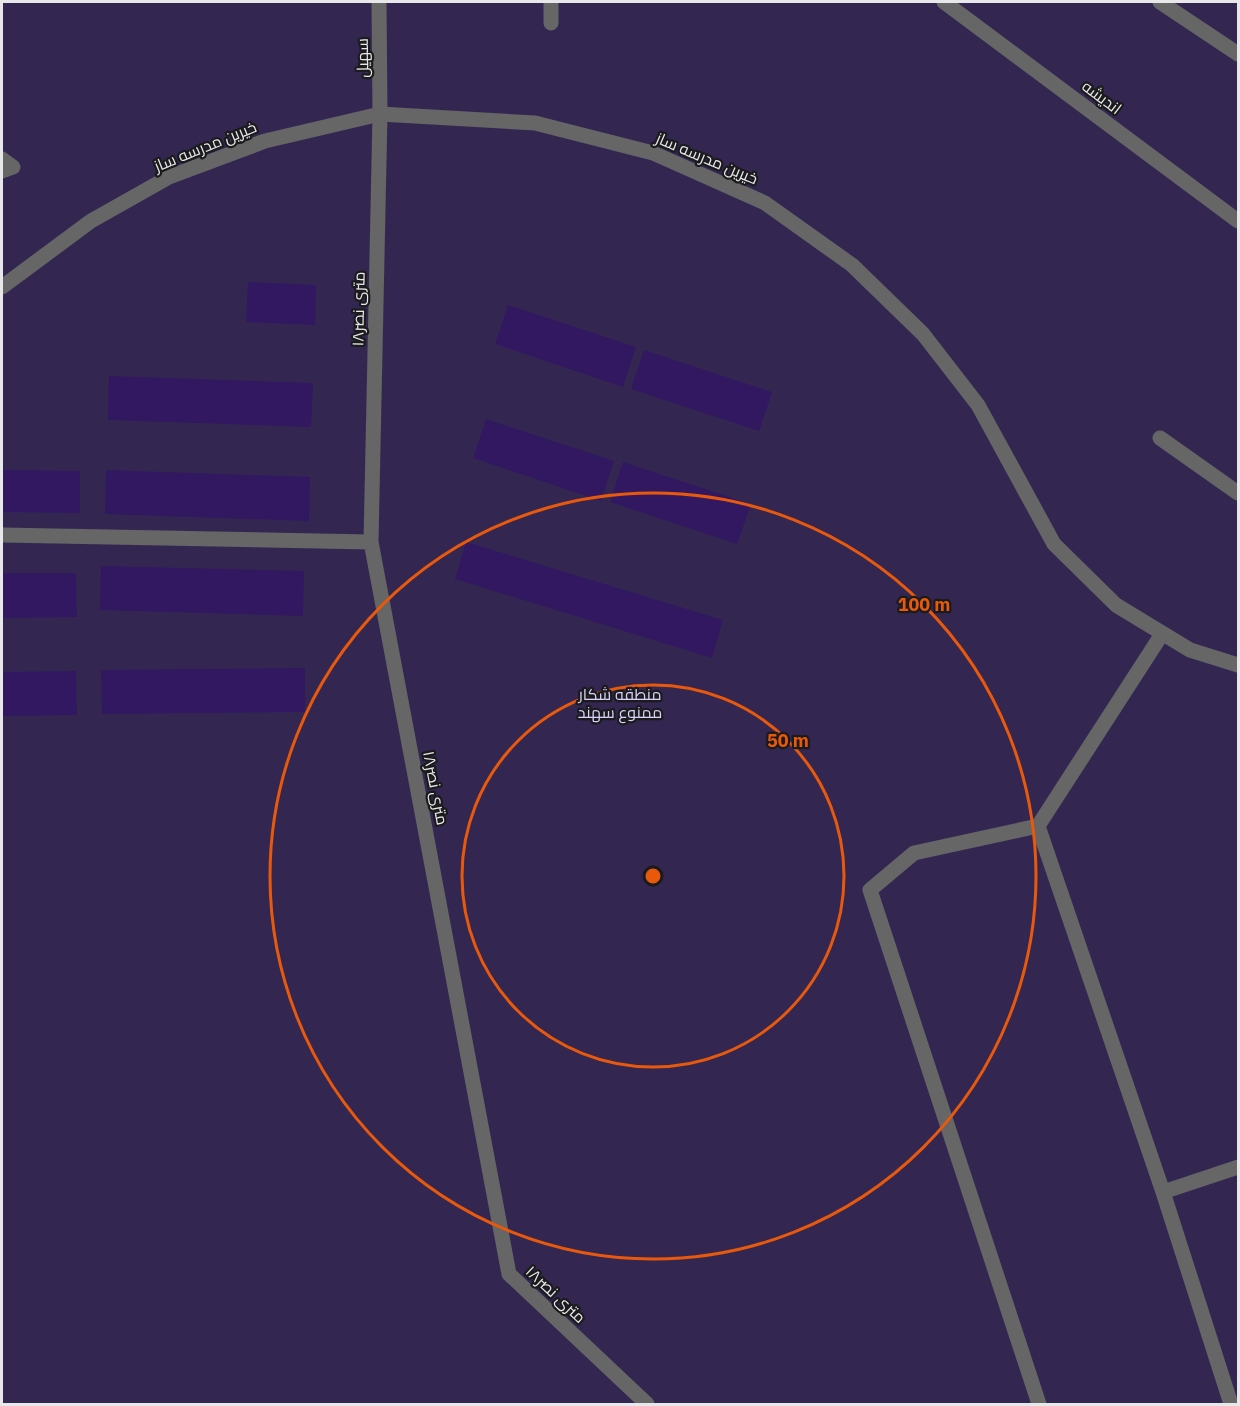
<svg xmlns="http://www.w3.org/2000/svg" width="1240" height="1406" viewBox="0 0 1240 1406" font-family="'IBM Plex Sans',Cairo,sans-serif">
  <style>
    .green { fill: #332752 }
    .building { fill: #321861 }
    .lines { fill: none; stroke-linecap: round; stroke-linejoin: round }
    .minor { stroke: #656665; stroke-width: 15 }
    .tertiary { stroke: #656665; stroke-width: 15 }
    .ring { fill: none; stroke: #e8590c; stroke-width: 3 }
    .labels { text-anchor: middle; stroke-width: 4.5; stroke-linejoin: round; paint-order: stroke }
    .street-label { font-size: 16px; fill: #e8e8ea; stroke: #1b1b1d }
    .park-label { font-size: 16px; fill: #dad2fd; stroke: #1b1b1d }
    .centre { fill: #e8590c; stroke: #1b1b1d; stroke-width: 3 }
    .ring-label { font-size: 18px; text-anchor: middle; font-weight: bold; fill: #e8590c; stroke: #1b1b1d; stroke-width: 4.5; stroke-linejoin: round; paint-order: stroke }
  </style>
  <rect width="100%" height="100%" fill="#1b1b1d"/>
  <path class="green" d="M2,2H1238V1404H2Z"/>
  <path class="building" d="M248,282L316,285L315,325L246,322Z
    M508,305L636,347L623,387L495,344Z
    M644,350L772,392L759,431L631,389Z
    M109,376L313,383L311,427L108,420Z
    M486,419L614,461L601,501L473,458Z
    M623,462L751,504L737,544L610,502Z
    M2,470L80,471V513L2,512Z
    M106,470L310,477L309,521L105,514Z
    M466,542L723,620L712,658L455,579Z
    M101,566L304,571L303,616L100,610Z
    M2,573H76L77,617L2,618Z
    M305,668V712L102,714L101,670Z
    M76,671L77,715L2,716V672Z"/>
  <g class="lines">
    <path class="minor" d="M379,2L380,114L371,542L509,1274L647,1404
      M944,2L1238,221
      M1160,2L1238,54
      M551,23V2
      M2,159L13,167L2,171
      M1160,438L1238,493
      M2,535L371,542
      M1038,826L1163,1192L1231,1404
      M1163,1192L1238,1167
      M1039,1404L870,890L914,853L1038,826L1162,634"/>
    <path class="tertiary" d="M2,287L91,221L169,177L265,141L380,114L535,123L653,153L765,203L852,265L923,334L978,405L1054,544L1116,605L1190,650L1238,665"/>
  </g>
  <g class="ring">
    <circle cx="653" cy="876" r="191"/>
    <circle cx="653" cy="876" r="383"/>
  </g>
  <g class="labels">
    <g class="street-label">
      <text transform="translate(362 58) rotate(-91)" y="6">سهیل</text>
      <text transform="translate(1102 97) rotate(37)" y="6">اندیشه</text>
      <text transform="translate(205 146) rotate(-22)" y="6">خیرین مدرسه ساز</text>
      <text transform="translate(707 158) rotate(23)" y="6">خیرین مدرسه ساز</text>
      <text transform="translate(358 309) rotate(-89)" y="6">۱۸متری نصر</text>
      <text transform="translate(436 788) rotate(79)" y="6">۱۸متری نصر</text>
      <text transform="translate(556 1294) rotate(43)" y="6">۱۸متری نصر</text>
    </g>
    <g class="park-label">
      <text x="620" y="700">منطقه شکار<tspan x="620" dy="18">ممنوع سهند</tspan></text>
    </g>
  </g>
  <circle cx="653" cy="876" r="9" class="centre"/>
  <g class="ring-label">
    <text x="924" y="611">100 m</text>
    <text x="788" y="747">50 m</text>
  </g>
  <rect width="1240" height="1406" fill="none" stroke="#e8e8ea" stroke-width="6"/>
</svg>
